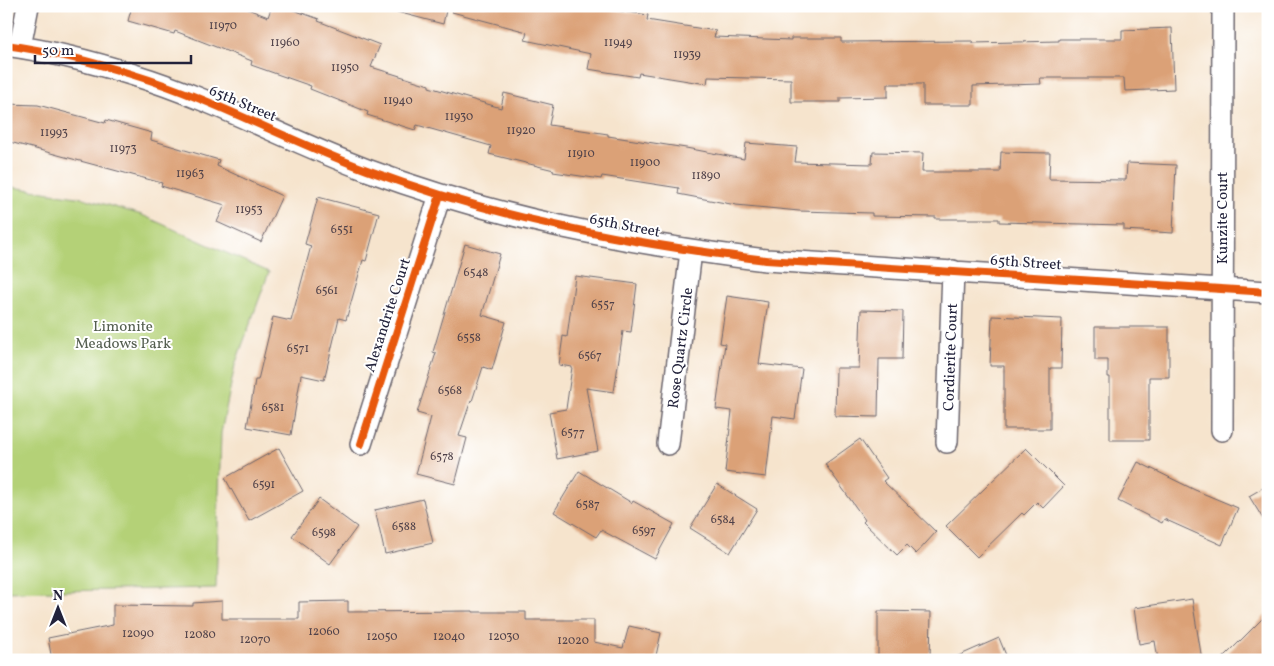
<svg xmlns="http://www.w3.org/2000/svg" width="1274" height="666" viewBox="0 0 1274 666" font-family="Vollkorn,serif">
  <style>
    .green { fill: #b4d177; stroke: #6b7a59 }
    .building { fill: #dba177 }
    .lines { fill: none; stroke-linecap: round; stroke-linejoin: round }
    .street-casing { stroke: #6c666e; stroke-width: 24 }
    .street { stroke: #fff; stroke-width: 21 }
    .cycleway-casing { stroke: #fff; stroke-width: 11 }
    .cycleway { stroke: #e8590c; stroke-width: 8 }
    .labels { text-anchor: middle; stroke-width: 4; stroke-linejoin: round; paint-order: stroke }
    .number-label { font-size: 12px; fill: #50424a }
    .street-label { font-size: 15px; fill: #22223b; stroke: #fff }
    .park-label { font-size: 15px; fill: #555f50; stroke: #fff }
  </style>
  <rect width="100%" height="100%" fill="#fff"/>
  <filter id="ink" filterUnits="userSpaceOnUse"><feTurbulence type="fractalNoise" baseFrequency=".02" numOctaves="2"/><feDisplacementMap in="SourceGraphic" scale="10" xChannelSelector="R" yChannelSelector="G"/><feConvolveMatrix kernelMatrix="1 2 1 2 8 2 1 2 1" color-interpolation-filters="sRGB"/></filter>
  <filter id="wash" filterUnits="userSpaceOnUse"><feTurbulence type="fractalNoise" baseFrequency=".0096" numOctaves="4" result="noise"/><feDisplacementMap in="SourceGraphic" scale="20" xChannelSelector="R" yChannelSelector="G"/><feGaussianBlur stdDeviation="1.12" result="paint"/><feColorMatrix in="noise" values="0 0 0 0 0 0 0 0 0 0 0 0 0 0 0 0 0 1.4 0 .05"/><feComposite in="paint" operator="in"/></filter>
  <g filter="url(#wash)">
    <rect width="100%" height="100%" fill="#f6e4cd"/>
    <path class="green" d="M6,186L83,198L142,215L269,272L235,365L221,433L216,588L6,592Z"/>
    <g id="blocks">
      <path class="building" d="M132,6H240L268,17L272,6H282L319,19L318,21L380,45L371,67L429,85V87L501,108L504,93L553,105L549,125L608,134V136L686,148L744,159L746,143L797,147L795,162L872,164L873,152L923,153L922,172H1000L1001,152L1050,153L1049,179L1126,180L1127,163L1176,165L1173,233L1124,230V225L999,222V219H936V217L872,216V213L799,211L736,205L678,194L679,188L602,176L601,179L553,172L554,170L489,154L491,146L417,125L415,130L367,115L368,112L310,89L311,86L251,65L252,61L175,31L174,34L128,21Z
        M398,6H447L443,24L397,12Z
        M453,6H588L648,15L647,20L716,31L714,37L791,40V38H841V42L973,41V43L1059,41V39H1122V30L1172,28L1174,89L1125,91L1124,78H1040L1041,84L973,86V105H923V84H888V97L840,98V102H791V79L708,77L707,84L639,73L638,77L588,69L591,54L525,40L527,32L452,12Z
        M6,104L38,105L105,123L106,120L152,133L151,140L219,160L217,166L282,196L261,242L217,222L225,205L161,186L162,183L6,141Z
        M318,197L379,213L366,261L363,260L346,320L339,318L324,380L301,375L291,435L247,427L255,380H258L273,317L291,321L311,246L305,244Z
        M465,244L500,254L482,315L506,322L492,370L483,367L472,401L471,400L459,436L467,438L455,484L416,474L431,417L417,413L436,353L433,352Z
        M575,276L637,284L631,332L623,331L614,392L586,388L598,451L557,459L549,412L566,409L572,367L559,365L563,336L567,337Z
        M727,296L768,302L759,364L802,369L795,419L773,416L766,477L725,472L732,411L716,409L725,344L720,343Z
        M861,310L903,311L902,359H879L878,417L835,416L836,368H859Z
        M992,316L1062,319L1061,368H1050V429H1004V366H990Z
        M1095,327H1169V377H1149V440H1110V377H1108V360H1095Z
        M860,439L887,478L883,481L936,532L916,554L907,545L897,555L863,522L865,520L825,464Z
        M279,448L303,491L249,521L225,478Z
        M1026,448L1064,486L1043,508L1037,502L1024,515L1022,513L977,557L946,526Z
        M1138,462L1195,490L1238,508L1222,545L1164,519L1162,523L1118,501Z
        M579,471L632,503L633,501L674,524L655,559L601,530L596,537L554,512Z
        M717,484L757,509L730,553L690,528Z
        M1268,485V527L1249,496Z
        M319,499L357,527L330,564L292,536Z
        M423,499L433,543L385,554L375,510Z
        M1192,599L1202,660H1158L1155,641L1139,644L1134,608Z
        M222,601V619H299V602L348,601V612L473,611V612H526V620H594V642L623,648L629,626L661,633L655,660H52L48,638L113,625V605L193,606V603Z
        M878,611L931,612L930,660H878Z
        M1268,613V660H1221Z
        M999,638L1008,660H949Z"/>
    </g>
  </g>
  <g filter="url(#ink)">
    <use href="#blocks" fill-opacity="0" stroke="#6c666e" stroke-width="1"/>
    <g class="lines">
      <g class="street-casing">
        <path id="street" d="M6,45C49,51 93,62 134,75C213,99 289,141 367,170C496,218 630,244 766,260L1268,292
          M20,47L28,6
          M1222,430L1223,6
          M947,442L953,271
          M361,444L440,195
          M668,444L691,251"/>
      </g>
      <use href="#street" class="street"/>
      <g class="cycleway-casing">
        <path id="cycleway" d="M6,45C49,51 93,62 134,75C213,99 289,141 367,170C496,218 630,244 766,260L1268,292
          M361,444L440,195"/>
      </g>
      <use href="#cycleway" class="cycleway"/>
    </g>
  </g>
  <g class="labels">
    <g class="number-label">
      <text x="223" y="29">11970</text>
      <text x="285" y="46">11960</text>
      <text x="618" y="46">11949</text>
      <text x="687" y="58">11939</text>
      <text x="345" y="71">11950</text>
      <text x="398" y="104">11940</text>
      <text x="459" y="120">11930</text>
      <text x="521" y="134">11920</text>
      <text x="54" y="136">11993</text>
      <text x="123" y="152">11973</text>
      <text x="581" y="157">11910</text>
      <text x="645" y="166">11900</text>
      <text x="190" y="177">11963</text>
      <text x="706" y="179">11890</text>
      <text x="249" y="213">11953</text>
      <text x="342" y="233">6551</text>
      <text x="476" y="276">6548</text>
      <text x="327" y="294">6561</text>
      <text x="603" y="308">6557</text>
      <text x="469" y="341">6558</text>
      <text x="298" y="352">6571</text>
      <text x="590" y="359">6567</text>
      <text x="450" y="394">6568</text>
      <text x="273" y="411">6581</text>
      <text x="573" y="436">6577</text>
      <text x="442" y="460">6578</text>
      <text x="264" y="488">6591</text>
      <text x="588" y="508">6587</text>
      <text x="723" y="523">6584</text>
      <text x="404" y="530">6588</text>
      <text x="644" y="534">6597</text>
      <text x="324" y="536">6598</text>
      <text x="324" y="635">12060</text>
      <text x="138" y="637">12090</text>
      <text x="200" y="638">12080</text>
      <text x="382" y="640">12050</text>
      <text x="449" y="640">12040</text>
      <text x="504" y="640">12030</text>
      <text x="255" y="643">12070</text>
      <text x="573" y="644">12020</text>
    </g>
    <g class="street-label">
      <text transform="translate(243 103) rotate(23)" y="5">65th Street</text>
      <text transform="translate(1222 218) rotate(-90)" y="5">Kunzite Court</text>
      <text transform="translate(625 225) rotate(11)" y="5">65th Street</text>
      <text transform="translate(1026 262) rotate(4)" y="5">65th Street</text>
      <text transform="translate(387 315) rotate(-72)" y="5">Alexandrite Court</text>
      <text transform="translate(680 348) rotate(-83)" y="5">Rose Quartz Circle</text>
      <text transform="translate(950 357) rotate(-88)" y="5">Cordierite Court</text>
    </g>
    <g class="park-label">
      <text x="123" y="331">Limonite<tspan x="123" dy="17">Meadows Park</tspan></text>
    </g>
  </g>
  <rect width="1274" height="666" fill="none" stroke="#fff" stroke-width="25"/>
  <g transform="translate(58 608)" stroke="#ffffff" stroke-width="4" paint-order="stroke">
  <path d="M0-4L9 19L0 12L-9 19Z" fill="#22223b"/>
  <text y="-8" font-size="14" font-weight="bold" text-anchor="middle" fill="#22223b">N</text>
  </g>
  <path d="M35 55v8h156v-8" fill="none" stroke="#22223b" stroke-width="2.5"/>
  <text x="42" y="55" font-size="15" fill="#22223b" stroke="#ffffff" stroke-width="4" paint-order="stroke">50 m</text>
</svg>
